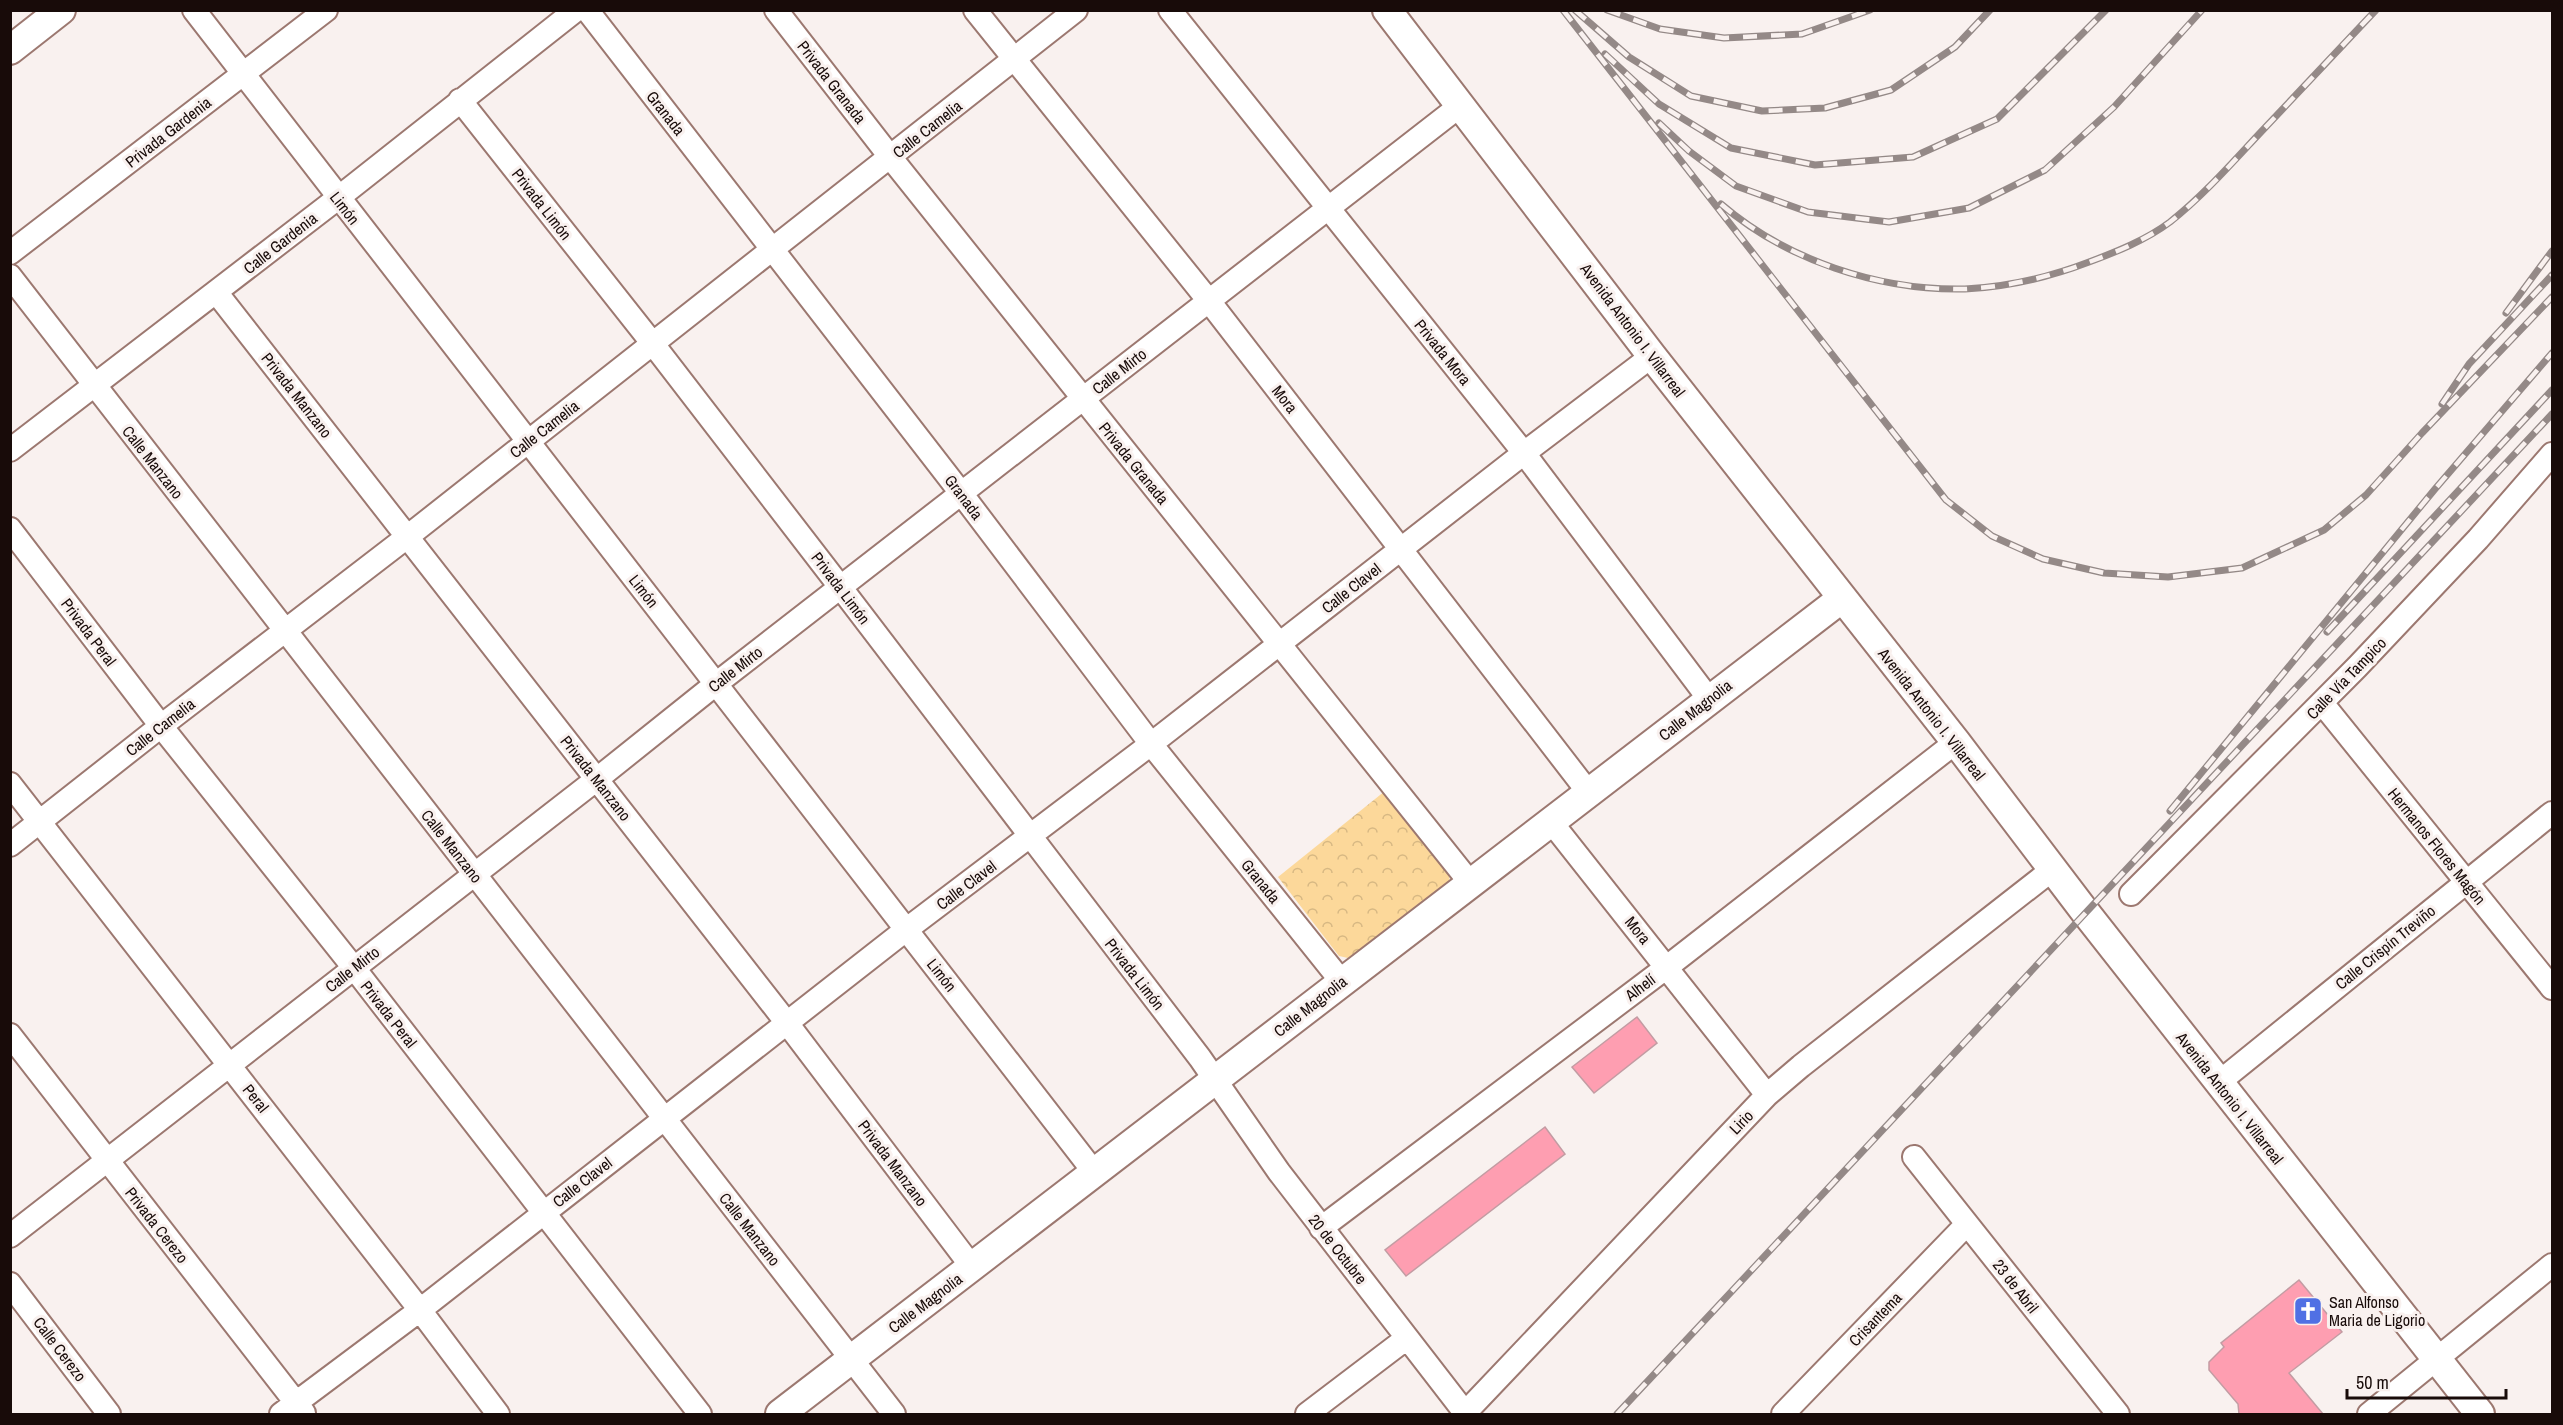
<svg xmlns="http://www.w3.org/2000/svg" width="2563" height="1425" viewBox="0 0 2563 1425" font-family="'Archivo Narrow',sans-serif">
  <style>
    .park { fill: url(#park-crowns) }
    .building { fill: #fe9eb1; stroke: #c39ca3; stroke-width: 1.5 }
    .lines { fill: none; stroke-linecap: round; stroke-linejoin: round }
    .minor-casing { stroke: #9c7870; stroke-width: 26 }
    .tertiary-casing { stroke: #9c7870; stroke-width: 32 }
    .minor { stroke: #fff; stroke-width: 22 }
    .tertiary { stroke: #fff; stroke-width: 28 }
    .rail-casing { stroke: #948987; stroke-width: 7 }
    .rail { stroke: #f9f1ef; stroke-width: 4.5; stroke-dasharray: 14; stroke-linecap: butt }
    .labels { text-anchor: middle; stroke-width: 6; stroke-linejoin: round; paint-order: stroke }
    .street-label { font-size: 16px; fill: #180b09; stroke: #f9f1ef }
    .poi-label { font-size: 16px; fill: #180b09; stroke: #f9f1ef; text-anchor: start }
  </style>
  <defs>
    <pattern id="park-crowns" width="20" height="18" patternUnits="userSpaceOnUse" patternTransform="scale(1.5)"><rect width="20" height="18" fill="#fcd89a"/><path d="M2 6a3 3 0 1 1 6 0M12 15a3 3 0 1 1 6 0" fill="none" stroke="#d7b883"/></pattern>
  </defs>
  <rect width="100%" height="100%" fill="#f9f1ef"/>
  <path class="park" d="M1385,791L1449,875L1450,883L1348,958L1339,956L1278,877Z"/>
  <path class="building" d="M1637,1017L1657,1043L1594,1093L1572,1067Z
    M1545,1127L1565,1154L1406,1276L1385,1250Z
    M2299,1280L2342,1332L2289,1373L2323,1414H2239L2238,1404L2209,1370V1362L2224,1347L2221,1343Z"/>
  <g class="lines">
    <g class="minor-casing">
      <path id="minor" d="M194,10L1094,1172
        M587,10L961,493L1151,744L1342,982
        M776,10L891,158L1472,885
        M975,10L1209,301L1589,793
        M1170,10L1524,453L1709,699
        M460,100L653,344L841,588L1200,1058L1279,1172L1466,1414
        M10,253L326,10
        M10,276L894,1414
        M216,292L787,1023L972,1267
        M10,450L338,198L576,10
        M10,529L161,726L354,968L700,1414
        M2322,703L2552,988
        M10,784L420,1310L498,1414
        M1552,823L1767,1095
        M10,845L161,726L407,537L1076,10
        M2131,894L2357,667L2478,539L2552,454
        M10,1035L304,1413
        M2218,1083L2552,813
        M1914,1157L2118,1414
        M1321,1228L1667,967L1956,742
        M10,1236L597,779L717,683L1461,105
        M10,1284L109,1414
        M1465,1413L1767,1095L1801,1066L2053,869
        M281,1414L420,1310L907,929L1151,744L1524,453L1652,356
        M1307,1414L1407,1338
        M1783,1414L1967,1224
        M2369,1414L2552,1265"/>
    </g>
    <g class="tertiary-casing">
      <path id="tertiary" d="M1387,10L1652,356L1956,742L2086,913L2480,1414
        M10,50L61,10
        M780,1414L1841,599"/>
    </g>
    <use href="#minor" class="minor"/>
    <use href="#tertiary" class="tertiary"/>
    <g class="rail-casing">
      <path id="rail" d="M1563,10L1946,500L1992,536L2043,559L2104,573L2168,577L2242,568L2324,530L2366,495L2422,433L2552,297
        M1575,10L1629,57L1691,96L1762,111L1825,108L1891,90L1955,47L1990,10
        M1607,10L1660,29L1724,38L1802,34L1870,10
        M1605,54L1659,104L1731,148L1815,165L1913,157L1997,119L2106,10
        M1659,123L1689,151L1736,186L1808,212L1889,222L1969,208L2045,170L2114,107L2202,10
        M1721,204C1786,260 1879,291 1965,289C2007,287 2050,277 2089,262C2116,252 2146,240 2170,222C2203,196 2232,163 2260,133C2299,92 2337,51 2376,10
        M2506,313L2552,251
        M2442,404L2469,364L2552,275
        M2327,632L2552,390
        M2170,811L2435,489L2552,353
        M1617,1414L2552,414"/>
    </g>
    <use href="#rail" class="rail"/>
  </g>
  <defs>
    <g id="church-square" transform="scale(1.5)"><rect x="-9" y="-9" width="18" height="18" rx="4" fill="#5070e4" stroke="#f9f1ef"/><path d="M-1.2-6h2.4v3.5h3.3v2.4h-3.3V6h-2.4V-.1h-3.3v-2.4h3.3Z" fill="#fff"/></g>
  </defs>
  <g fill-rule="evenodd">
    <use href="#church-square" x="2308" y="1311"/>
  </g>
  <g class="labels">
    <g class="street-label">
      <text transform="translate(832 82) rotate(52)" y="6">Privada Granada</text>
      <text transform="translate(666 113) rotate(52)" y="6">Granada</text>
      <text transform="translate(927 129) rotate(-38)" y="6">Calle Camelia</text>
      <text transform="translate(168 132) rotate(-38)" y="6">Privada Gardenia</text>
      <text transform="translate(542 204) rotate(52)" y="6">Privada Limón</text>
      <text transform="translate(345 208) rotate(52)" y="6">Limón</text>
      <text transform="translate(280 243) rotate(-38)" y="6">Calle Gardenia</text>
      <text transform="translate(1633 330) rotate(53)" y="6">Avenida Antonio I. Villarreal</text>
      <text transform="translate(1443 352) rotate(51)" y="6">Privada Mora</text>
      <text transform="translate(1119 371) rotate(-38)" y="6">Calle Mirto</text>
      <text transform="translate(297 395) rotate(52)" y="6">Privada Manzano</text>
      <text transform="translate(1285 399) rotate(52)" y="6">Mora</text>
      <text transform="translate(544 429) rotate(-38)" y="6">Calle Camelia</text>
      <text transform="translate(153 462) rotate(52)" y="6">Calle Manzano</text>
      <text transform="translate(1134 463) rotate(51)" y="6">Privada Granada</text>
      <text transform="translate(964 497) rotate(53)" y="6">Granada</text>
      <text transform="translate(841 588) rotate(53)" y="6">Privada Limón</text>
      <text transform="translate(1351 588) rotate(-38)" y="6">Calle Clavel</text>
      <text transform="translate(644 591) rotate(52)" y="6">Limón</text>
      <text transform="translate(89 632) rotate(53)" y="6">Privada Peral</text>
      <text transform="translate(735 669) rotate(-38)" y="6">Calle Mirto</text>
      <text transform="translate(2346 678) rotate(-46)" y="6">Calle Vía Tampico</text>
      <text transform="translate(1695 710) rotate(-38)" y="6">Calle Magnolia</text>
      <text transform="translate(1932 714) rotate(52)" y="6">Avenida Antonio I. Villarreal</text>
      <text transform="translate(160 727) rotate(-38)" y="6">Calle Camelia</text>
      <text transform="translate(596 778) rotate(52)" y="6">Privada Manzano</text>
      <text transform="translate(452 846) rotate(52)" y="6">Calle Manzano</text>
      <text transform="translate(2437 846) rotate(51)" y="6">Hermanos Flores Magón</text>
      <text transform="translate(1261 881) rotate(51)" y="6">Granada</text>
      <text transform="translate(966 885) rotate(-37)" y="6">Calle Clavel</text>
      <text transform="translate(1638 930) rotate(51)" y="6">Mora</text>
      <text transform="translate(2385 947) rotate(-39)" y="6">Calle Crispín Treviño</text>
      <text transform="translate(352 969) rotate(-38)" y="6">Calle Mirto</text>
      <text transform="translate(1135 974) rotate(52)" y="6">Privada Limón</text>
      <text transform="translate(942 975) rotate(52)" y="6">Limón</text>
      <text transform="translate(1640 987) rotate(-37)" y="6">Alhelí</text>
      <text transform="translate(1310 1006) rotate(-38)" y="6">Calle Magnolia</text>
      <text transform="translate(389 1014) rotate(52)" y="6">Privada Peral</text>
      <text transform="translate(256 1098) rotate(52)" y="6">Peral</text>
      <text transform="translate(2230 1098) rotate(52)" y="6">Avenida Antonio I. Villarreal</text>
      <text transform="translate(1741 1122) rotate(-46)" y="6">Lirio</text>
      <text transform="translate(893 1163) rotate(53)" y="6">Privada Manzano</text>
      <text transform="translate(582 1182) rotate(-38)" y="6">Calle Clavel</text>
      <text transform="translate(157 1225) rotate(52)" y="6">Privada Cerezo</text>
      <text transform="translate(750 1229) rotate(52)" y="6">Calle Manzano</text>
      <text transform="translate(1338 1249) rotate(52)" y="6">20 de Octubre</text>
      <text transform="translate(2016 1286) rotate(52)" y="6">23 de Abril</text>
      <text transform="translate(925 1303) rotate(-37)" y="6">Calle Magnolia</text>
      <text transform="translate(1875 1319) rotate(-46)" y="6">Crisantema</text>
      <text transform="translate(60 1349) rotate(53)" y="6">Calle Cerezo</text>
    </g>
    <g class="poi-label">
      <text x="2329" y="1308">San Alfonso<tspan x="2329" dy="18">Maria de Ligorio</tspan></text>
    </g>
  </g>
  <rect width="2563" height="1425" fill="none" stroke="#180b09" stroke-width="24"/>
  <path d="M2347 1389v9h159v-9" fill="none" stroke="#180b09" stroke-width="3"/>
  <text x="2356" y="1389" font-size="18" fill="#180b09" stroke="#f9f1ef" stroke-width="4.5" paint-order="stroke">50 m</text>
</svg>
